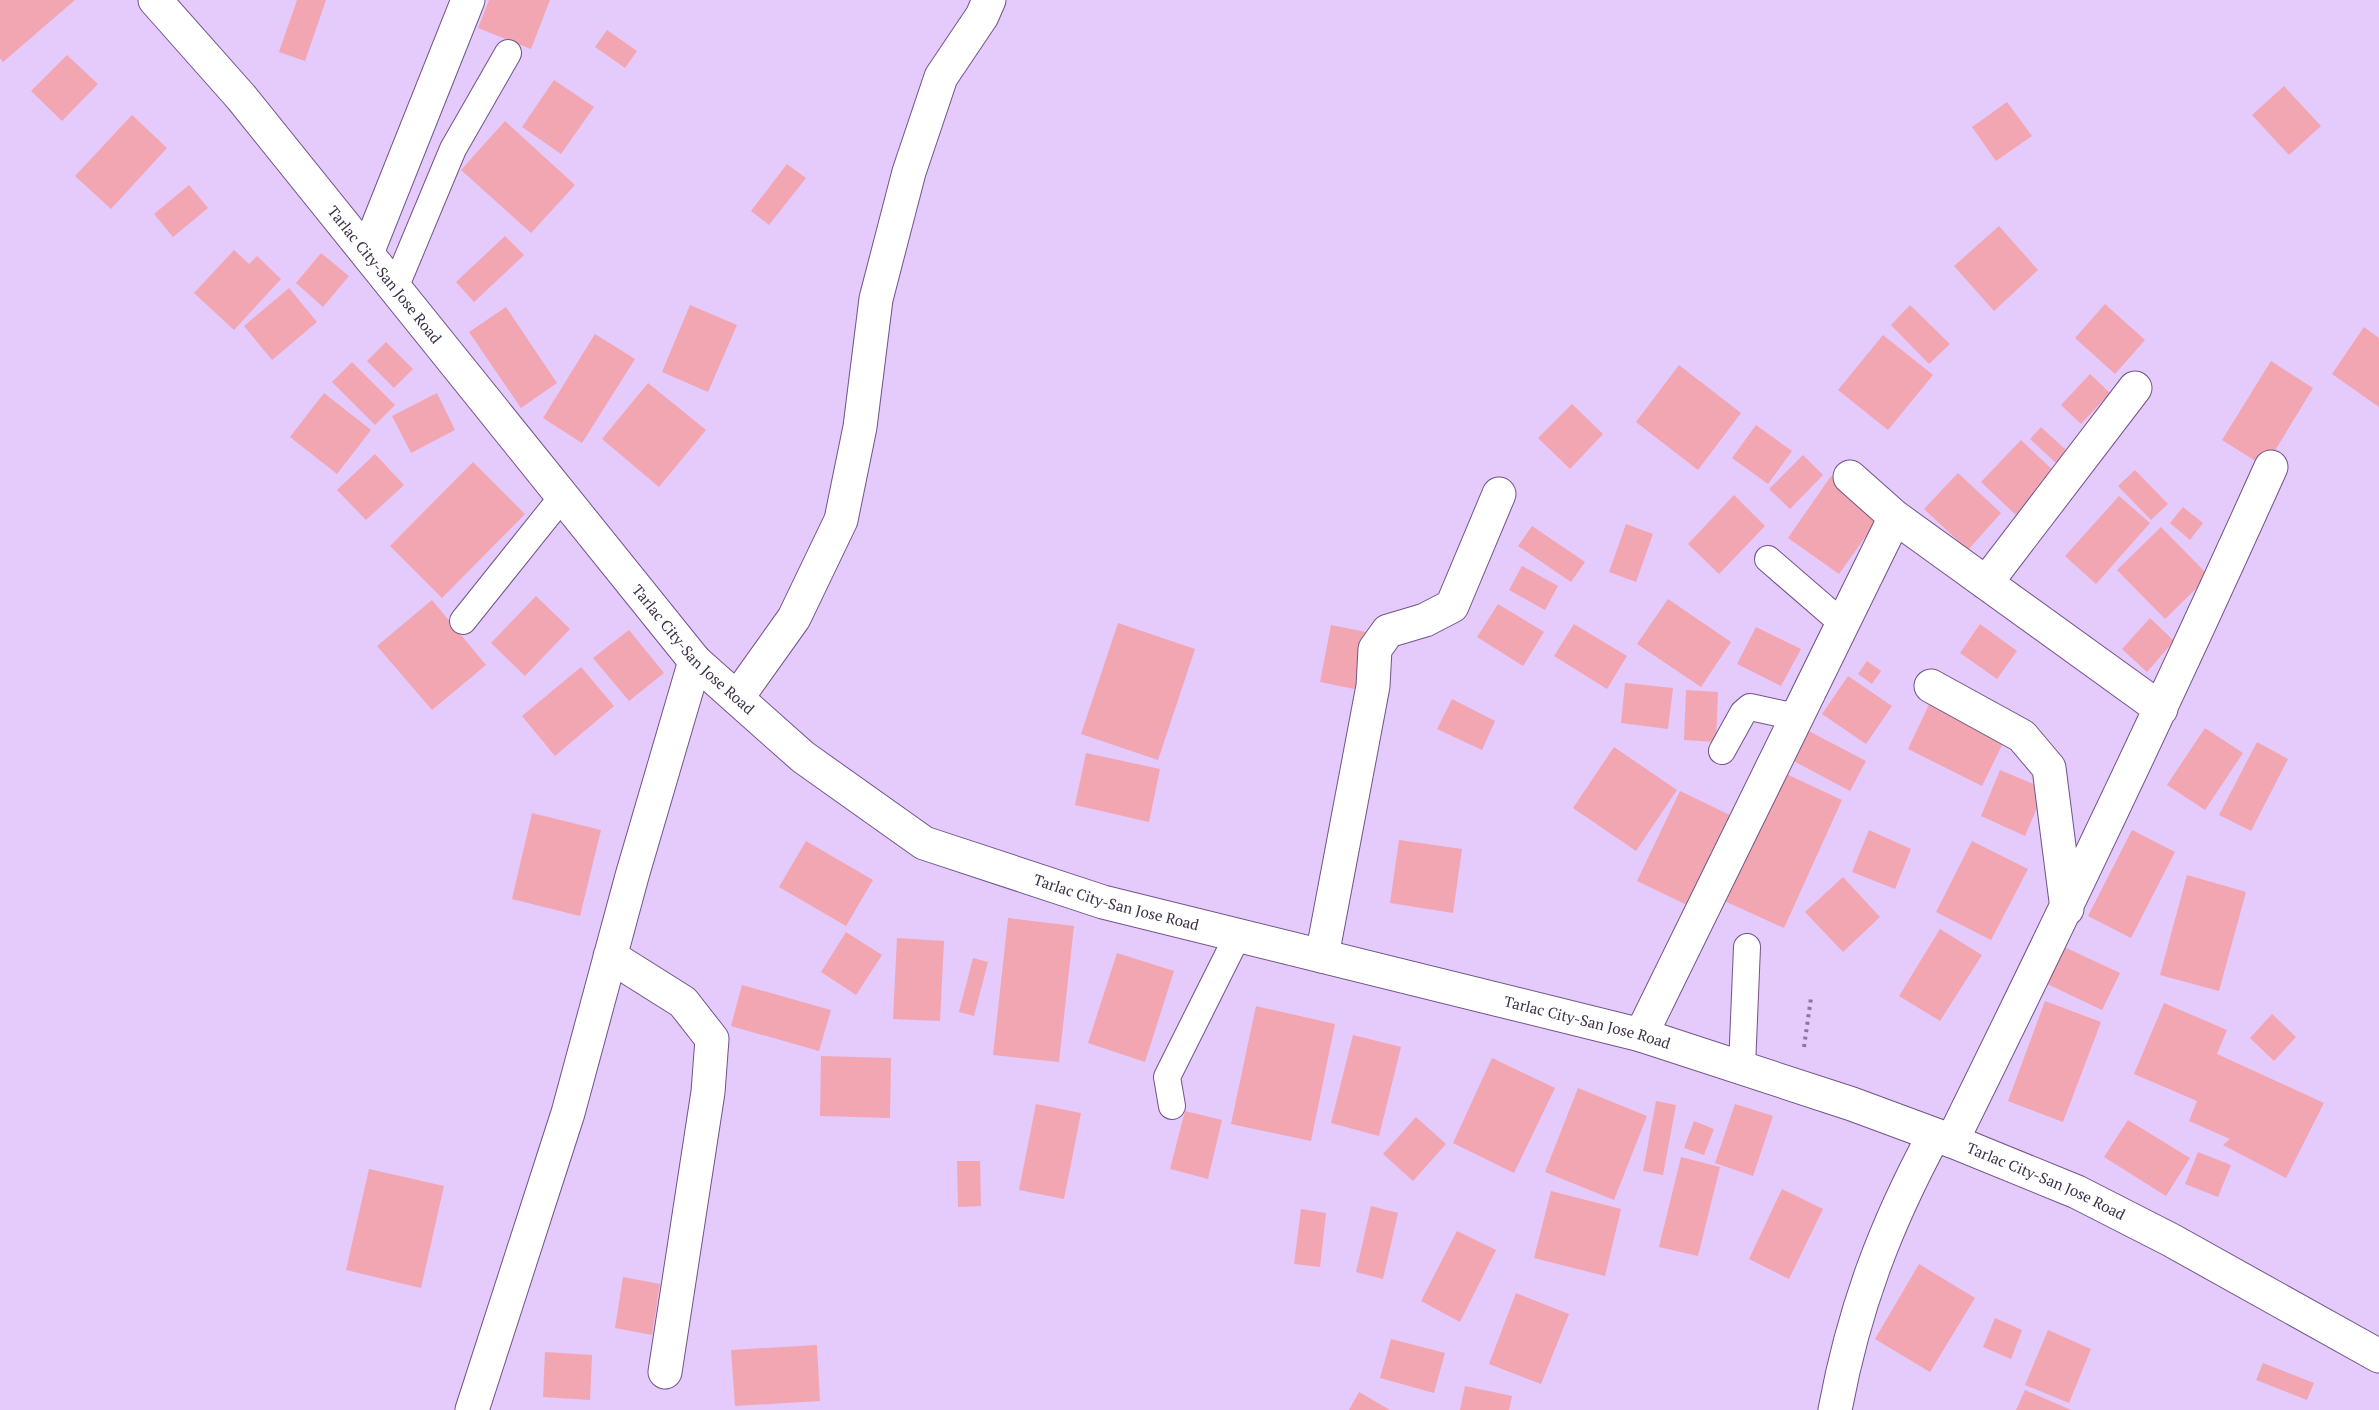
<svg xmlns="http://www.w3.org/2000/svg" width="2379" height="1410" viewBox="0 0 2379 1410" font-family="'PT Serif',serif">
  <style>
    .building { fill: #f2a6b2 }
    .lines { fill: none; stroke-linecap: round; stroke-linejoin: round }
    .lane-casing { stroke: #71538a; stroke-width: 28 }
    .street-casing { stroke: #71538a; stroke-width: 35 }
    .secondary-casing { stroke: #71538a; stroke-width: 35 }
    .path { stroke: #8a779b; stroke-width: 4; stroke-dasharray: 3 4.5; stroke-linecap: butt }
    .lane { stroke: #fff; stroke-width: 26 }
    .street { stroke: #fff; stroke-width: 33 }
    .secondary { stroke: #fff; stroke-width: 33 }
    .labels { text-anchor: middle; stroke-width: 4.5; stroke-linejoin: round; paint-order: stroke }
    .street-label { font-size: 15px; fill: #3d3048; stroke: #e5cafc }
  </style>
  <rect width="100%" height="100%" fill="#e5cafc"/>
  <path class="building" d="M0,0H75L3,62L0,58Z
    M297,0H326L305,61L279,52Z
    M489,0H550L531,49L478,28Z
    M607,30L637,51L625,68L595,47Z
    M67,55L98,84L62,121L31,91Z
    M554,80L594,107L561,154L522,127Z
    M2284,86L2321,126L2289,155L2252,115Z
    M2007,102L2032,136L1996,161L1972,127Z
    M132,115L167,148L111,209L75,176Z
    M505,121L575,185L531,233L461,170Z
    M787,164L806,178L769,225L751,211Z
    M189,185L208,208L173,237L154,214Z
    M1999,226L2038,270L1994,311L1954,266Z
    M505,236L524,255L474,302L456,282Z
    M234,250L249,264L257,256L281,279L234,330L194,293Z
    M321,253L349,276L323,307L296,283Z
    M289,288L317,322L272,360L244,326Z
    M2105,304L2145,340L2115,374L2075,338Z
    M690,305L737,325L708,392L662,372Z
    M1910,305L1950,344L1929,364L1891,325Z
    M506,307L557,383L521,408L469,332Z
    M2364,327L2379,338V407L2332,374Z
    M595,334L635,359L582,443L543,418Z
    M1883,335L1933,375L1888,430L1838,390Z
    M386,342L413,369L394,388L367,361Z
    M2271,361L2313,388L2265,467L2222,440Z
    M352,362L395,405L375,425L332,382Z
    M1679,365L1741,413L1698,470L1636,422Z
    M2090,374L2110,393L2081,424L2061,405Z
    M648,383L706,430L659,487L602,439Z
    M324,393L371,430L337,474L290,437Z
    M437,393L455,430L411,453L392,416Z
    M1572,404L1603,434L1570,469L1538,438Z
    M1756,425L1792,451L1768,484L1732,458Z
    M2041,427L2067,451L2056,463L2030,439Z
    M2021,440L2058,475L2018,517L1981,482Z
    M375,454L404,485L366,520L337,490Z
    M1803,455L1823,475L1790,509L1769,489Z
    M473,462L525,514L442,598L390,546Z
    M2135,470L2168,504L2151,520L2118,486Z
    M1958,473L2001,513L1968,550L1924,509Z
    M1831,476L1883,512L1839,574L1788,538Z
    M1734,495L1765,526L1719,574L1688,544Z
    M2119,496L2150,523L2096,584L2065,556Z
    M2183,507L2203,523L2190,540L2170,523Z
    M1626,524L1653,534L1636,582L1609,572Z
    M1532,526L1585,562L1571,582L1518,546Z
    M2161,527L2209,576L2165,619L2117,570Z
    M1522,566L1558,586L1545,610L1509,590Z
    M536,596L570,629L525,676L491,643Z
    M1668,599L1731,642L1701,687L1637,644Z
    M432,600L486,665L432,710L377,646Z
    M1498,604L1544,632L1523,666L1477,637Z
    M2150,618L2174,641L2147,672L2122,649Z
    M1118,623L1195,649L1158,760L1081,734Z
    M1574,624L1627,656L1607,689L1554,656Z
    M1980,624L2017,651L1997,679L1960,653Z
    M1331,625L1376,634L1364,691L1320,682Z
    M1756,627L1801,649L1781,686L1737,664Z
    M629,630L664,673L629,701L593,658Z
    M1867,661L1881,671L1872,684L1858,674Z
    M581,667L614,706L555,756L522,716Z
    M1848,676L1892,706L1866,744L1822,714Z
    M1625,683L1673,688L1668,729L1621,723Z
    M1686,690L1718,692L1716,742L1684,740Z
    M1933,696L2008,733L1982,786L1908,749Z
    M1452,699L1495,721L1482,750L1437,729Z
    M1801,727L1866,761L1850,791L1786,757Z
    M2205,728L2243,753L2205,810L2167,785Z
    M2257,742L2288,759L2251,831L2219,815Z
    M1614,747L1677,790L1636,851L1573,808Z
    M1086,753L1160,769L1149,822L1075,805Z
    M2000,770L2045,789L2025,836L1981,816Z
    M1780,771L1842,800L1784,928L1720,899Z
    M1680,791L1732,816L1689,906L1637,881Z
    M532,813L601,830L580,916L512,899Z
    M1869,830L1911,849L1895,889L1852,872Z
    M2132,830L2175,852L2131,938L2088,916Z
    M1399,840L1462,849L1453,913L1390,903Z
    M806,841L873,880L846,926L779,887Z
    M1972,841L2028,869L1991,940L1936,912Z
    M2187,875L2246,892L2219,991L2160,975Z
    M1843,877L1880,917L1843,952L1805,912Z
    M1008,918L1074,926L1059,1062L993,1055Z
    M1940,929L1982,955L1940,1021L1899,996Z
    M846,932L882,955L856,995L821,972Z
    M897,938L944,941L940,1021L893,1019Z
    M2060,945L2120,973L2102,1010L2043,982Z
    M1117,953L1174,971L1145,1062L1088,1043Z
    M973,958L988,962L974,1016L959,1012Z
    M742,985L831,1010L819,1051L731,1026Z
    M2045,1001L2101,1022L2063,1122L2008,1101Z
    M2164,1003L2227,1030L2217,1054L2324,1103L2286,1178L2223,1145L2230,1139L2189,1121L2197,1101L2134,1074Z
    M1256,1006L1335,1024L1311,1141L1231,1124Z
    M2272,1014L2296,1037L2274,1061L2250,1038Z
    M1353,1035L1401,1047L1379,1136L1331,1123Z
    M821,1056L891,1058L890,1118L820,1116Z
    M1492,1058L1555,1088L1514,1173L1453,1143Z
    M1578,1088L1647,1116L1614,1200L1545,1172Z
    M1656,1101L1676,1105L1663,1175L1643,1171Z
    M1036,1104L1081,1113L1064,1199L1019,1190Z
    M1735,1104L1773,1116L1753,1176L1715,1163Z
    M1185,1111L1222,1120L1208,1179L1170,1169Z
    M1416,1117L1446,1144L1413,1181L1383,1154Z
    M2128,1120L2190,1158L2166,1196L2104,1157Z
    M1694,1121L1714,1129L1704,1155L1684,1148Z
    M2198,1152L2231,1165L2218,1197L2185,1184Z
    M1681,1157L1720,1167L1698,1256L1659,1247Z
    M957,1161H980L981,1206L958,1207Z
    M369,1169L444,1186L421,1288L346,1270Z
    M1782,1189L1823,1209L1789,1279L1749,1259Z
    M1551,1191L1621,1209L1605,1276L1534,1258Z
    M1371,1206L1398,1213L1383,1279L1356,1272Z
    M1301,1209L1326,1213L1320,1267L1294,1264Z
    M1457,1231L1496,1250L1460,1322L1421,1301Z
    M1919,1264L1975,1298L1930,1372L1875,1339Z
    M623,1277L660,1284L652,1335L615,1328Z
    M1516,1293L1569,1314L1541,1384L1489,1364Z
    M1995,1318L2022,1330L2011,1359L1983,1347Z
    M2048,1330L2091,1349L2069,1403L2025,1385Z
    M1391,1339L1445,1353L1434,1393L1380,1378Z
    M817,1345L820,1401L735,1406L731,1350Z
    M545,1352L592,1355L590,1400L543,1397Z
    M2263,1363L2314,1383L2307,1400L2256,1380Z
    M1465,1386L1512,1396L1509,1410H1460Z
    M2025,1390L2071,1410H2016Z
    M1359,1392L1390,1410H1349Z"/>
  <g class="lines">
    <g class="lane-casing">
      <path id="lane" d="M395,288L453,149L508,53
        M1768,559L1842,623
        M463,621L563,496
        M1722,751L1743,713L1750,707L1796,717
        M1742,1067L1747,947
        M1172,1106L1167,1077L1238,935"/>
    </g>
    <g class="street-casing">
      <path id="street" d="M367,253L468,0
        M1850,477L1895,517L2161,709
        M1986,583L2135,388
        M1931,686L2022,736L2049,768L2067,909
        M737,698L794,618L841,520L860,427L876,299L909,172L941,77L982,16L989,0
        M610,956L683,1002L712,1039L708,1092L665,1372
        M1322,956L1373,686L1375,649L1388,631L1425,620L1452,606L1499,494
        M1641,1035L1895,517
        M1952,1141C2062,918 2169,694 2271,467
        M472,1410L568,1113L632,876L695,661
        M1835,1410C1854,1308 1885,1226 1934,1135"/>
    </g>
    <g class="secondary-casing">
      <g id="secondary">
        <path id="s1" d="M155,0L241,97L695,661L803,757L924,843L1103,902L1641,1035L1852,1104L1952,1141L2077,1192L2171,1240L2379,1356"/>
      </g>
    </g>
    <path class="path" d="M1804,1047L1811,998"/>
    <use href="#lane" class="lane"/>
    <use href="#street" class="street"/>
    <use href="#secondary" class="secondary"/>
  </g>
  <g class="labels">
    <g class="street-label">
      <text dy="5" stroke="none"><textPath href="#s1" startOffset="358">Tarlac City-San Jose Road</textPath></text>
      <text dy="5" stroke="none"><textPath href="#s1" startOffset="844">Tarlac City-San Jose Road</textPath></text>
      <text dy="5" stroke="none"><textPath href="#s1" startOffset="1348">Tarlac City-San Jose Road</textPath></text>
      <text dy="5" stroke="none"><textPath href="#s1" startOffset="1834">Tarlac City-San Jose Road</textPath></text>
      <text dy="5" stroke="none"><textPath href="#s1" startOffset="2320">Tarlac City-San Jose Road</textPath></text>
    </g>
  </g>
</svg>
